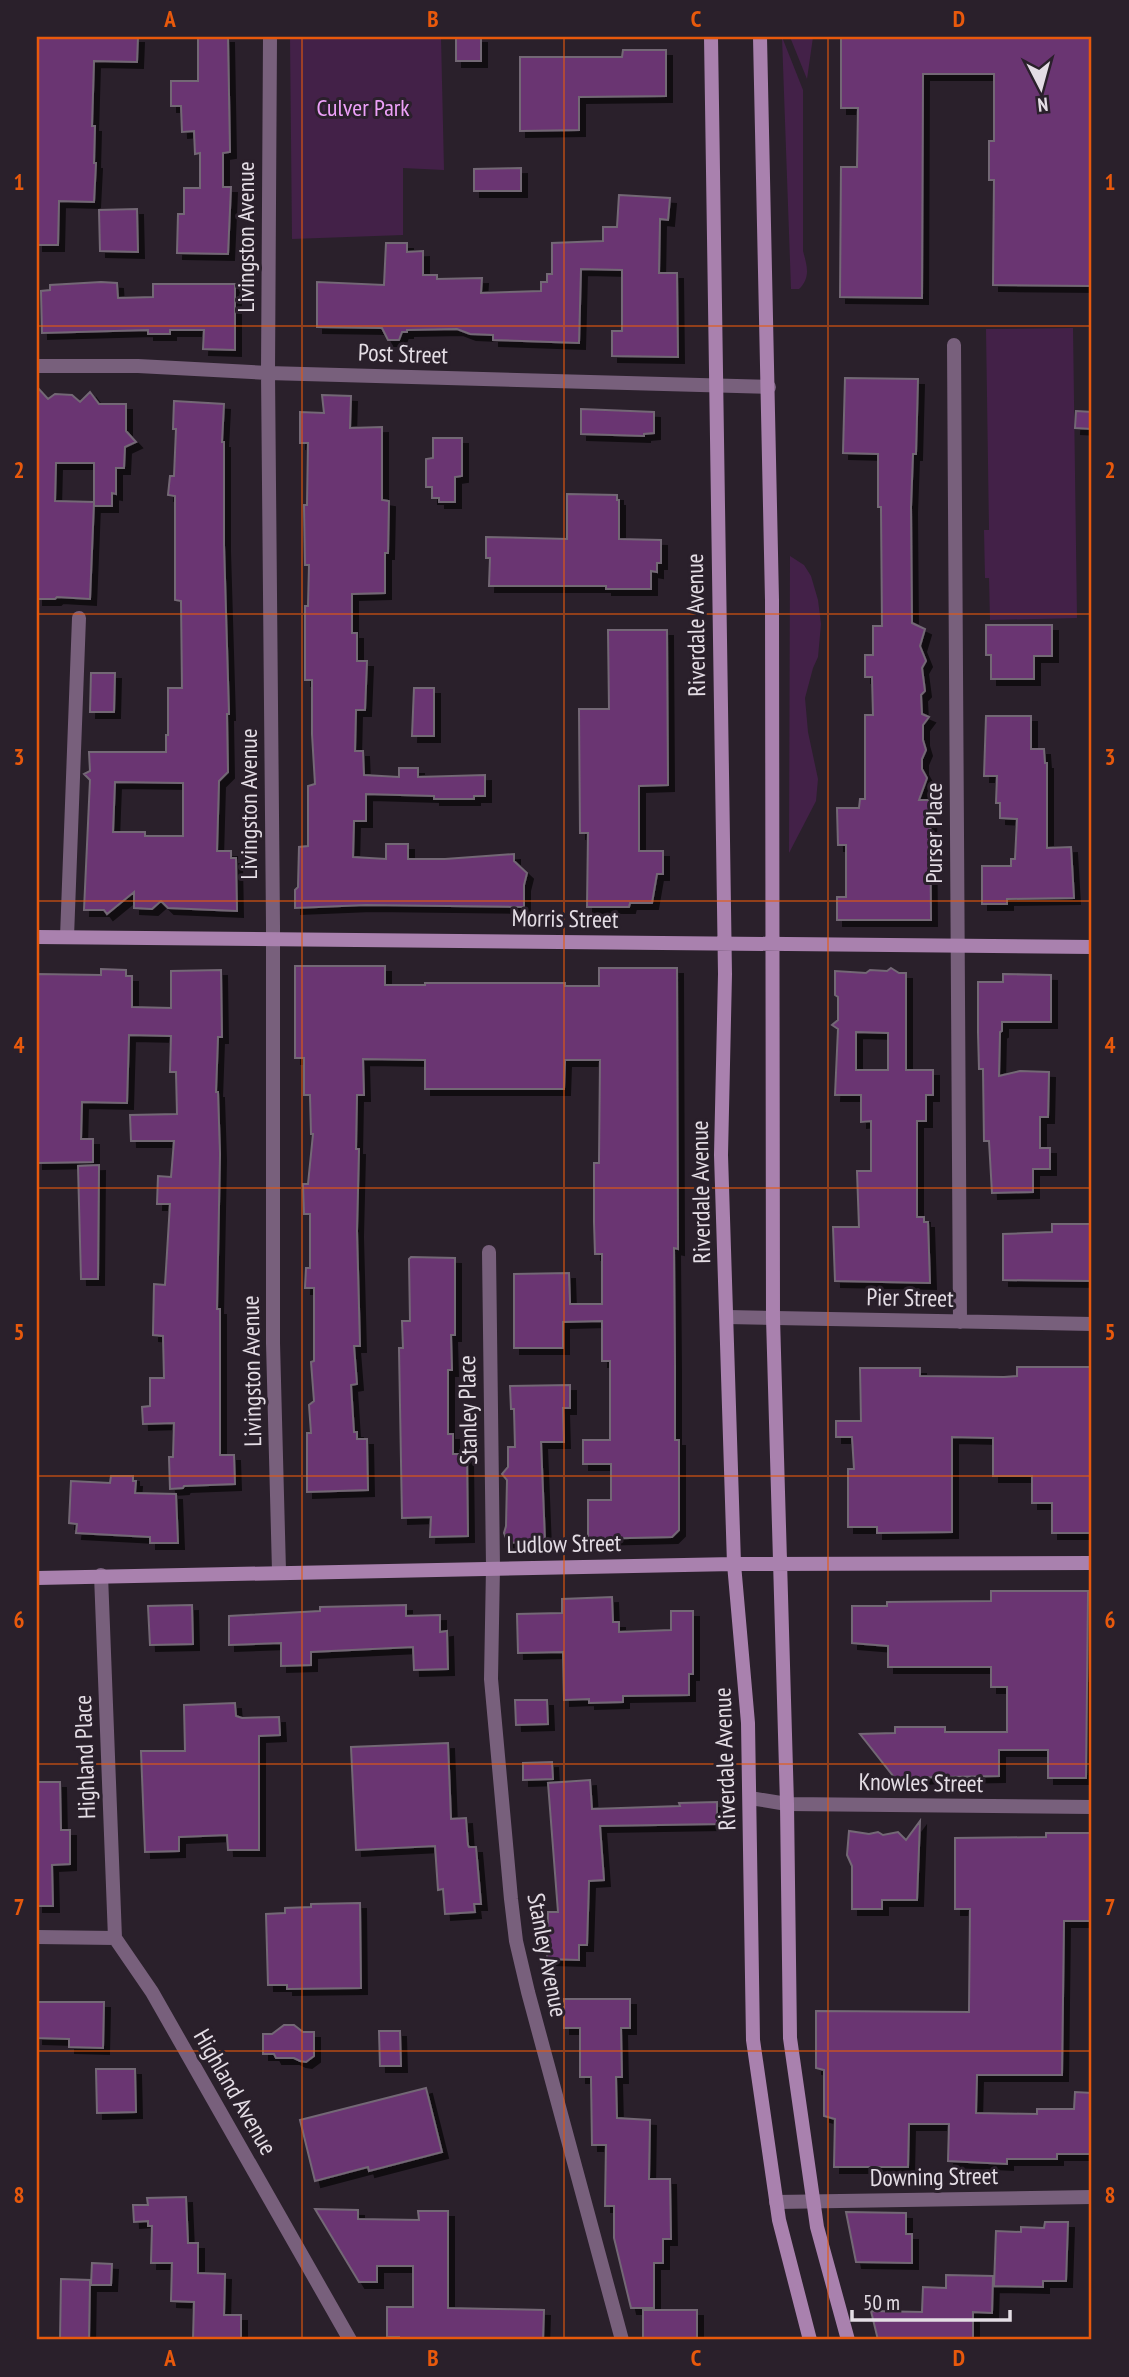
<svg xmlns="http://www.w3.org/2000/svg" width="1129" height="2377" viewBox="0 0 1129 2377" font-family="'PT Sans Narrow',sans-serif">
  <style>
    .green { fill: #432148 }
    .building { fill: #6a3472; stroke: #736775; stroke-width: 2; fill-rule: evenodd; filter: url(#shadow) }
    .lines { fill: none; stroke-linecap: round; stroke-linejoin: round }
    .street { stroke: #78607c; stroke-width: 14 }
    .secondary { stroke: #a981ae; stroke-width: 14 }
    .grid { fill: none; stroke: #e8590c; stroke-width: 2; stroke-opacity: 0.55 }
    .labels { text-anchor: middle; stroke-width: 6; stroke-linejoin: round; paint-order: stroke }
    .park-label { font-size: 24px; fill: #eea1f9; stroke: #2a202b }
    .street-label { font-size: 24px; fill: #e4dde5; stroke: #2a202b }
    .neatline { fill: none; stroke: #e8590c; stroke-width: 2.5 }
    .grid-label { font-size: 23px; text-anchor: middle; font-weight: bold; fill: #e8590c }
  </style>
  <defs>
    <filter id="shadow"><feDropShadow dx="6" dy="6" stdDeviation="0" flood-color="#0009"/></filter>
  </defs>
  <rect width="100%" height="100%" fill="#2a202b"/>
  <path class="green" d="M290,37H441L444,170L403,168V235L292,239Z
    M782,37L803,90V251C807,266 811,277 799,289H791Z
    M790,37H813L807,79Z
    M1073,328L1077,618L990,620L989,578H985L984,530H989L986,329Z
    M790,556L804,565L811,576L818,600L821,624L818,657L813,668L805,698L808,732L818,779L816,801L789,853Z"/>
  <path class="building" d="M37,37H138L137,62L94,61L92,126H95L94,163H96L94,202L59,201L58,245H37Z
    M198,37H228L230,152L223,153V187H231L228,254L177,253L178,214H184V188H200V153L195,154L194,131L182,132L181,106H171V81H198Z
    M456,37H481V61H456Z
    M841,37H1092V286L993,285L994,180H989V141H994V74H923L922,298L840,297L841,167H857L858,108H841Z
    M623,50H666V96L579,97V130L520,131V57H622Z
    M521,168V191H474V169Z
    M619,195L670,198L668,220L660,219L659,273H677L678,357L612,356V331H622V270L581,269L579,343L493,340V335L470,334L457,329L407,330V332H402L399,340H388L382,328L317,327V282L384,285L386,243H407V252L423,251V275H437V279L482,278L481,293L541,291V282H547V274H552V243L603,241V227H617Z
    M137,209L138,252L100,251L99,210Z
    M101,282L117,283L118,298L153,297V284H235V350L203,349L204,330H170V334H148V330L42,333L41,291L50,290V285Z
    M845,378L918,379L916,454H913L911,507L912,623L925,629L920,646L926,661L922,668L925,691L921,695L922,714L929,717L923,725V740L926,750L922,759V769L927,778L919,800H930L931,920H837V897H846V845H838L837,808H859L860,799H865V715H873L872,677H865V655H873V626H882L881,507H878V454L843,453Z
    M37,387L48,399L55,394L72,395L80,402L90,392L99,404H126V431L136,442L125,447L124,468H116V494L112,493V506H94V463H56L55,501L94,502L90,599L57,597L55,599H37Z
    M322,395L351,396L350,428L382,427V500L389,501L388,553H385V593L352,594V633H357V661H367L365,710H356L355,751H363L364,775L399,777V768H418V777L485,775V796H474V799H434V796L366,794V821H354L353,857L386,859V844H408V859H445L514,854V861L527,873L524,885V907L366,905L295,908V890L298,887L299,847L308,846V786L315,784L312,734V680H305V606H308L309,565H305L304,505H307L308,443H300V412L324,413Z
    M174,401L224,404L222,442H224V545L229,714H227L228,772L219,781L217,851H231V858H236L237,911L168,908L161,901L152,909L134,908V892L107,914L104,910H84L90,780L84,774L90,771L89,752H166V735H168V688H182L181,601L175,600V496L168,495L170,476H174L176,429H173ZM115,782L183,783V836H145V832H113Z
    M581,409L654,412V433L644,434V436L581,434Z
    M1076,411L1092,412V429L1075,428Z
    M433,438H462V476L455,477V502H439V498H432V487H426V459L433,458Z
    M567,494L617,495V500H619V539L661,540V563H657V572L651,571V589H606V586H489L490,558H486V537L567,539Z
    M986,625H1052V656H1034V679H991V655H986Z
    M608,630H667L668,785L639,786V851H663V874H657L652,903H630L629,907H587L588,833H580L579,709H609Z
    M91,673H115L114,712H90Z
    M414,688H434V736H412Z
    M986,716H1031V749H1044L1045,763H1047V848L1071,847L1074,898L1007,899V904H982V866H1011V859H1015L1017,819L1000,818V803H996L997,776H984Z
    M295,966H385V985H425V983H565V986H599V968H677L678,1249L674,1248L675,1365V1440H679V1530L672,1537L588,1539V1500H611V1464H583V1440H610V1361H602V1321L563,1322V1348H514V1274L569,1273L570,1304H602V1254H595L594,1222V1163H599L600,1060H565L564,1089H425V1060L363,1059L364,1095H357L356,1149H359L357,1231L360,1346H354L357,1384L351,1385L354,1432H357V1439H367L368,1490L307,1492V1433H311L309,1405L314,1401L311,1362L314,1361V1288H305L306,1268H310V1214H304L303,1184H308L313,1134H311L310,1095H304V1058H295Z
    M891,968L899,973H906V1070H933V1095H926V1121H917V1217H924V1222H928L930,1283L835,1281L833,1227H859L857,1171H871V1121L861,1122V1095H835L838,1029L832,1025L838,1020V997L835,995V971L866,973L870,970L887,971ZM856,1032L888,1033V1070H856Z
    M101,969L126,970V976H132V1007L171,1008V971L221,970L222,1037H218L216,1092H218L220,1154L217,1309H220V1455H234L235,1484L184,1486L183,1488L170,1489L169,1457H173L174,1423L143,1424L142,1407L150,1406V1378H164L163,1336L153,1335L154,1284L165,1285L170,1204H157L158,1176L171,1177L174,1141H131L130,1115L177,1114L176,1072H170L171,1036L129,1035L127,1103L82,1102L81,1139H93V1162L37,1163V974L101,975Z
    M1003,974L1051,975V1022H1002V1031L1000,1032L999,1076L1020,1071L1049,1072L1048,1117H1040V1148H1050V1169H1033V1192L992,1193L989,1141H984L983,1069H979L978,1032V982H1003Z
    M99,1165L98,1279H81L78,1166Z
    M1052,1224H1092V1281L1003,1280V1234L1052,1232Z
    M411,1257L455,1258V1335H451L452,1370H448V1434H453V1454H467L468,1536L430,1537L431,1517L402,1518L399,1348H403L402,1321H410L409,1259Z
    M1017,1367H1092V1533H1052V1503H1032V1476H993V1438L952,1437V1532L877,1533V1527H848V1469H854L852,1437H836V1421H861L860,1368H920V1376L1004,1377L1017,1376Z
    M570,1385V1408H563L564,1442H541L545,1541H536L530,1545H524L521,1542L508,1543L504,1533L506,1526L507,1480L502,1474L508,1467V1447H515L514,1409H511L510,1386Z
    M111,1476H133V1481H136L135,1493L176,1494L178,1543H150V1537L76,1533L77,1524L69,1523L71,1481L110,1483Z
    M991,1591H1088L1086,1778H1048V1750H999V1776L946,1777L938,1784L933,1777L907,1779L901,1786L860,1734L895,1733V1727H945V1732H1007V1687H991V1667H888V1646L852,1643V1606H887V1602L991,1601Z
    M612,1597L613,1622H619V1632L671,1630V1611H693V1674H689V1695L623,1696V1702L589,1703V1699L564,1700L563,1652L518,1653L517,1614L562,1613V1599Z
    M192,1605L193,1644L150,1645L148,1606Z
    M406,1605V1616L440,1615V1632L447,1631L448,1669L414,1670L413,1647L311,1652V1665L281,1666V1643L229,1645V1616L320,1611V1607Z
    M515,1700H547L548,1724L516,1725Z
    M235,1703L236,1716L242,1718L279,1717L280,1735L259,1736V1850H228L227,1835L179,1837V1851L145,1852L141,1751H185L184,1705Z
    M448,1743L451,1819L466,1818L468,1845L469,1847H476L481,1904H474L475,1912L445,1914L443,1889L438,1890L435,1846L356,1850L351,1747Z
    M552,1762L553,1779L523,1780V1763Z
    M590,1780L592,1809L680,1806L679,1803L717,1802V1824L600,1826L604,1880L589,1881L587,1945H579V1960L547,1959L548,1912H558L548,1783Z
    M37,1782H60L61,1830H70V1864L52,1865L53,1906H37Z
    M920,1821L917,1900H882V1909H852V1866L847,1855L849,1831L869,1834L878,1832L883,1835L898,1832L906,1840Z
    M1046,1833H1092V1921H1064L1062,2075H977L976,2113L1037,2114V2109H1074L1075,2092L1092,2093V2154H1057V2159H1007V2164L948,2161L949,2124H909L908,2167H834L835,2119L824,2116V2070L816,2068V2011L969,2012L970,1909H955V1838L1046,1837Z
    M360,1903L361,1988L287,1989V1985H268L266,1914L285,1913V1908L311,1907V1904Z
    M564,1999H630V2028H621L622,2077H616L617,2118L650,2120L649,2179H670L671,2239H663V2263H654V2308H631L614,2238V2206H605L606,2145H592L591,2077H580V2028H564Z
    M37,2002H104L103,2048L69,2047V2039L37,2038Z
    M284,2025H294L303,2032H314V2056L306,2062L300,2061L294,2058H276L274,2054H263V2034H272Z
    M379,2031H400L401,2066H380Z
    M96,2069H135L136,2112L97,2113Z
    M426,2088L442,2152L369,2171L368,2167L315,2181L300,2120Z
    M186,2197L188,2243H198V2273L225,2274L224,2315H241V2340H193L194,2302L171,2301L172,2263H151L152,2226H148V2221L134,2222L133,2205H148L147,2198Z
    M315,2209L358,2210V2219L419,2220L418,2211H448V2308L544,2310L543,2340H399V2337H387V2307H413V2266H377V2282H359Z
    M846,2212L906,2213V2234H912V2263L856,2262Z
    M1045,2222H1068L1066,2281H1043V2287L994,2286L996,2231L1021,2232V2227L1044,2228Z
    M92,2263L112,2264L111,2285H91Z
    M946,2275L993,2276L992,2313L973,2312V2340H878L871,2311L922,2312L923,2287L946,2288Z
    M61,2279L90,2280L89,2340H60Z
    M643,2310H697V2340H643Z"/>
  <g class="lines">
    <path class="street" d="M270,37L268,373L273,925V1343L279,1571
      M954,345L960,1322
      M37,366H138L268,373L769,387
      M67,937L79,618
      M489,1252L493,1567L491,1679L511,1899L516,1941L528,1992L622,2340
      M727,1317L1092,1324
      M101,1575L115,1938
      M750,1798L787,1804L1092,1807
      M37,1937L115,1938
      M115,1938L152,1992L350,2340
      M776,2202L1092,2197"/>
    <path class="secondary" d="M711,37L725,974L721,1155L734,1564L748,1723L753,2040L779,2220L810,2340
      M760,37L772,600L773,1318L787,1804L790,2038L817,2227L848,2340
      M37,937L1092,947
      M37,1578L734,1564L1092,1563"/>
  </g>
  <path class="grid" d="M302,37V2340M564,37V2340M828,37V2340M37,326H1092M37,614H1092M37,901H1092M37,1188H1092M37,1476H1092M37,1764H1092M37,2051H1092"/>
  <g class="labels">
    <g class="park-label">
      <text x="363" y="116">Culver Park</text>
    </g>
    <g class="street-label">
      <text transform="translate(246 237) rotate(-90)" y="8">Livingston Avenue</text>
      <text transform="translate(403 354) rotate(2)" y="8">Post Street</text>
      <text transform="translate(696 625) rotate(-91)" y="8">Riverdale Avenue</text>
      <text transform="translate(249 804) rotate(-90)" y="8">Livingston Avenue</text>
      <text transform="translate(934 833) rotate(-90)" y="8">Purser Place</text>
      <text transform="translate(565 919) rotate(1)" y="8">Morris Street</text>
      <text transform="translate(701 1192) rotate(-91)" y="8">Riverdale Avenue</text>
      <text transform="translate(910 1298) rotate(1)" y="8">Pier Street</text>
      <text transform="translate(252 1371) rotate(-91)" y="8">Livingston Avenue</text>
      <text transform="translate(468 1410) rotate(-91)" y="8">Stanley Place</text>
      <text transform="translate(564 1544) rotate(-1)" y="8">Ludlow Street</text>
      <text transform="translate(85 1757) rotate(-92)" y="8">Highland Place</text>
      <text transform="translate(725 1759) rotate(-92)" y="8">Riverdale Avenue</text>
      <text transform="translate(921 1783) rotate(1)" y="8">Knowles Street</text>
      <text transform="translate(547 1955) rotate(79)" y="8">Stanley Avenue</text>
      <text transform="translate(235 2092) rotate(60)" y="8">Highland Avenue</text>
      <text transform="translate(934 2177) rotate(-1)" y="8">Downing Street</text>
    </g>
  </g>
  <rect width="1129" height="2377" fill="none" stroke="#2a202b" stroke-width="77"/>
  <g transform="translate(1041 88) rotate(174)" stroke="#2a202b" stroke-width="5" paint-order="stroke">
  <path d="M0-5L12 26L0 18L-12 26Z" fill="#e4dde5"/>
  <text y="-10" font-size="19" font-weight="bold" text-anchor="middle" fill="#e4dde5">N</text>
  </g>
  <path d="M852 2310v10h158v-10" fill="none" stroke="#e4dde5" stroke-width="3.5"/>
  <text x="863" y="2310" font-size="21" fill="#e4dde5" stroke="#2a202b" stroke-width="5" paint-order="stroke">50 m</text>
  <rect x="38" y="38" width="1052" height="2300" class="neatline"/>
  <g class="grid-label">
    <text x="170" y="27">A</text>
    <text x="433" y="27">B</text>
    <text x="696" y="27">C</text>
    <text x="959" y="27">D</text>
    <text x="19" y="190">1</text>
    <text x="1110" y="190">1</text>
    <text x="19" y="478">2</text>
    <text x="1110" y="478">2</text>
    <text x="19" y="765">3</text>
    <text x="1110" y="765">3</text>
    <text x="19" y="1053">4</text>
    <text x="1110" y="1053">4</text>
    <text x="19" y="1340">5</text>
    <text x="1110" y="1340">5</text>
    <text x="19" y="1628">6</text>
    <text x="1110" y="1628">6</text>
    <text x="19" y="1915">7</text>
    <text x="1110" y="1915">7</text>
    <text x="19" y="2203">8</text>
    <text x="1110" y="2203">8</text>
    <text x="170" y="2366">A</text>
    <text x="433" y="2366">B</text>
    <text x="696" y="2366">C</text>
    <text x="959" y="2366">D</text>
  </g>
</svg>
